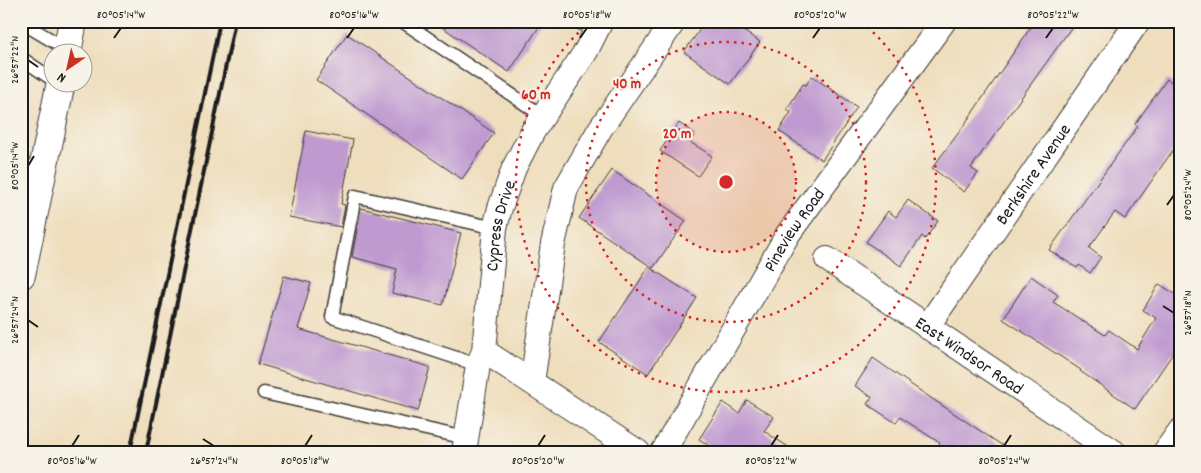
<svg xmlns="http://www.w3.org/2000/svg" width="1201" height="473" viewBox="0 0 1201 473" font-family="Dekko,sans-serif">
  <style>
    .building { fill: #bf9ad0 }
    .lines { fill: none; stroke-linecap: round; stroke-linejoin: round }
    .lane-casing { stroke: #3c3934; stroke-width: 15 }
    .street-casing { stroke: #3c3934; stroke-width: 26 }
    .secondary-casing { stroke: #3c3934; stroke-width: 30 }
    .lane { stroke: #fff; stroke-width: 12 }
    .street { stroke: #fff; stroke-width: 24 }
    .secondary { stroke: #fff; stroke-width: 28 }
    .rail { stroke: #1c1c1c; stroke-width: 4 }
    .ticks { fill: none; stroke: #1c1c1c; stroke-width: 2 }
    .ring { fill: none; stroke: #d62828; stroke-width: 2.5; stroke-dasharray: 2.5 5 }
    .labels { text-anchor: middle; stroke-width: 4.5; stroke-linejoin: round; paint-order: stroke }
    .street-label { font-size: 18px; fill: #1c1c1c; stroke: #f7f3e8 }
    .centre { fill: #d62828; stroke: #f7f3e8; stroke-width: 2.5 }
    .ring-label { font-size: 15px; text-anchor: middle; font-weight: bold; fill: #d62828; stroke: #f7f3e8; stroke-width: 4.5; stroke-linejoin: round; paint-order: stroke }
    .neatline { fill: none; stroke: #1c1c1c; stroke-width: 2 }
    .ticks-label { font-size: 12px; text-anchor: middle; fill: #1c1c1c }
  </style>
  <rect width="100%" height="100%" fill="#f7f3e8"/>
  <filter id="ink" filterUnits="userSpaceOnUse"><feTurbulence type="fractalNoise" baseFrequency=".02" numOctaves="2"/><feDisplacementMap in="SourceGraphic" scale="10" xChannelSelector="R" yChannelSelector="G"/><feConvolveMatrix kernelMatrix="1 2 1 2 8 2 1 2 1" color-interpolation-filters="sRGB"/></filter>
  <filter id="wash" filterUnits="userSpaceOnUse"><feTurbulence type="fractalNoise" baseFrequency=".0096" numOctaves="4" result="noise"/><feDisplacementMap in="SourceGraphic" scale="20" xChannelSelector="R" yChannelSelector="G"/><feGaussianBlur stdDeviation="1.12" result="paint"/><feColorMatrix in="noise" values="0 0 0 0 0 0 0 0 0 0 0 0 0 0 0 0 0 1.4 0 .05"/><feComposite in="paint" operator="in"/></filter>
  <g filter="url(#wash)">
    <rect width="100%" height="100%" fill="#efdebd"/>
    <g id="blocks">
      <path class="building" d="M433,21H543L509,72Z
        M706,21H748L742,30L760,42L730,84L684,52Z
        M1035,21H1076L971,168L978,173L964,192L932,168L960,131Z
        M347,34L494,133L462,179L316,80Z
        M812,76L857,107L822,160L779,131L791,112L787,109L803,84L806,85Z
        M1167,79L1180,88V140L1125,219L1115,212L1089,248L1101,257L1090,273L1079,265L1077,268L1049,250L1138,126L1135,124Z
        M679,123L695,134L690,142L712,156L698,176L660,151Z
        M306,131L353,140L341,204L345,205L341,227L289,217Z
        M612,170L686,221L653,268L579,218Z
        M908,200L938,221L925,239L922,236L901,266L866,242L888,211L896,217Z
        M361,208L461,233L443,305L392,293L397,269L352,257Z
        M649,267L697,298L648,374L599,342Z
        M284,276L311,283L298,329L430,367L418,411L258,364Z
        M1031,276L1058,295L1053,302L1105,335L1109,330L1137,349L1156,318L1143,310L1159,284L1180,297V343L1135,409L1080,371L1081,370L1003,319Z
        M873,358L919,390L1012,452H934L940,443L900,417L896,423L867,404L872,397L855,386Z
        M747,400L774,417L764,431L796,452H719L699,439L723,402L739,413Z"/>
    </g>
  </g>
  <g filter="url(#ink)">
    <use href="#blocks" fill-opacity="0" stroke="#3c3934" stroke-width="1"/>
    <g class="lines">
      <g class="lane-casing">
        <path id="lane" d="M402,21L543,116
          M578,21L596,33
          M21,22L68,50
          M21,58L52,79
          M21,162L41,176
          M478,365L332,317L355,196L495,228
          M264,393L466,438"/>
      </g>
      <g class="street-casing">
        <g id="street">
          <path id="s1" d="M827,259L1114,452"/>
          <path id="s2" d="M927,327L1138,21"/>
          <path d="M484,351L638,452"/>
          <path d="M532,382L553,244L566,188L600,129L674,21"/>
          <path id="s3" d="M464,452L478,365L484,351L495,228L500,208L514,168L533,131L586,51L601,21"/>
          <path id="s4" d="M663,452L788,234L944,21"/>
          <path d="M1165,452L1180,431"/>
        </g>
      </g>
      <g class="secondary-casing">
        <path id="secondary" d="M67,52L73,21
          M21,275L61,82"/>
      </g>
      <use href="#lane" class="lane"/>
      <use href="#street" class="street"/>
      <use href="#secondary" class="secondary"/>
      <path class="rail" d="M130,452L220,21
        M146,452L235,21"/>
    </g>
  </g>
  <path class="ticks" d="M114,38L121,28M347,38L354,28M580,38L587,28M813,38L820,28M1046,38L1053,28M28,60L38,67M28,166L34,156M1167,205L1174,195M1163,306L1174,313M28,320L38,327M203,439L214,446M72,446L79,435M305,446L312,435M538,446L545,435M771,446L778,435M1004,446L1011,435"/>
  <circle cx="726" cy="182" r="70" fill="#d62828" fill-opacity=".12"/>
  <g class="ring">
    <circle cx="726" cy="182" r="70"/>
    <circle cx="726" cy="182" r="140"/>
    <path d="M862 22A210 210 0 1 1 590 22"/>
  </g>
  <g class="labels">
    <g class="street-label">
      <text dy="6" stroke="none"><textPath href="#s2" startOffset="186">Berkshire Avenue</textPath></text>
      <text dy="6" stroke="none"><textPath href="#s3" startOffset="230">Cypress Drive</textPath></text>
      <text dy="6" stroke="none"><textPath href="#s4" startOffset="258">Pineview Road</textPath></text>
      <text dy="6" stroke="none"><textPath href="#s1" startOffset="172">East Windsor Road</textPath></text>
    </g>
  </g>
  <circle cx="726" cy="182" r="8" class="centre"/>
  <g class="ring-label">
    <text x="627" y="88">40 m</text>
    <text x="536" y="99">60 m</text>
    <text x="677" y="138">20 m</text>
  </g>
  <rect width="1201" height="473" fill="none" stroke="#f7f3e8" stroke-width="55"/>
  <g transform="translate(68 68) rotate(214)"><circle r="24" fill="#f7f3e8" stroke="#9f9d96"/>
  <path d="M0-4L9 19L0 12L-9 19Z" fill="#c8321e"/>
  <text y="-8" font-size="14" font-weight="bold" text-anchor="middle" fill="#1c1c1c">N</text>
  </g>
  <rect x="28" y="28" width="1146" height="418" class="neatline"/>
  <g class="ticks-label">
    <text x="121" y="18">80°05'14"W</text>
    <text x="354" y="18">80°05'16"W</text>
    <text x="587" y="18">80°05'18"W</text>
    <text x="820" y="18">80°05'20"W</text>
    <text x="1053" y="18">80°05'22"W</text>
    <text transform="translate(14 60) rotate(-90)" y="4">26°57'22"N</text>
    <text transform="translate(14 166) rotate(-90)" y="4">80°05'14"W</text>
    <text transform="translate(1187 195) rotate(-90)" y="4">80°05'24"W</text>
    <text transform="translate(1187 313) rotate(-90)" y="4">26°57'18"N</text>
    <text transform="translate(14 320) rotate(-90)" y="4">26°57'24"N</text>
    <text x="72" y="464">80°05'16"W</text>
    <text x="214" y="464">26°57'24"N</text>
    <text x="305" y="464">80°05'18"W</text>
    <text x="538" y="464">80°05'20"W</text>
    <text x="771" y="464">80°05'22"W</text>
    <text x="1004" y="464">80°05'24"W</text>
  </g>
</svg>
